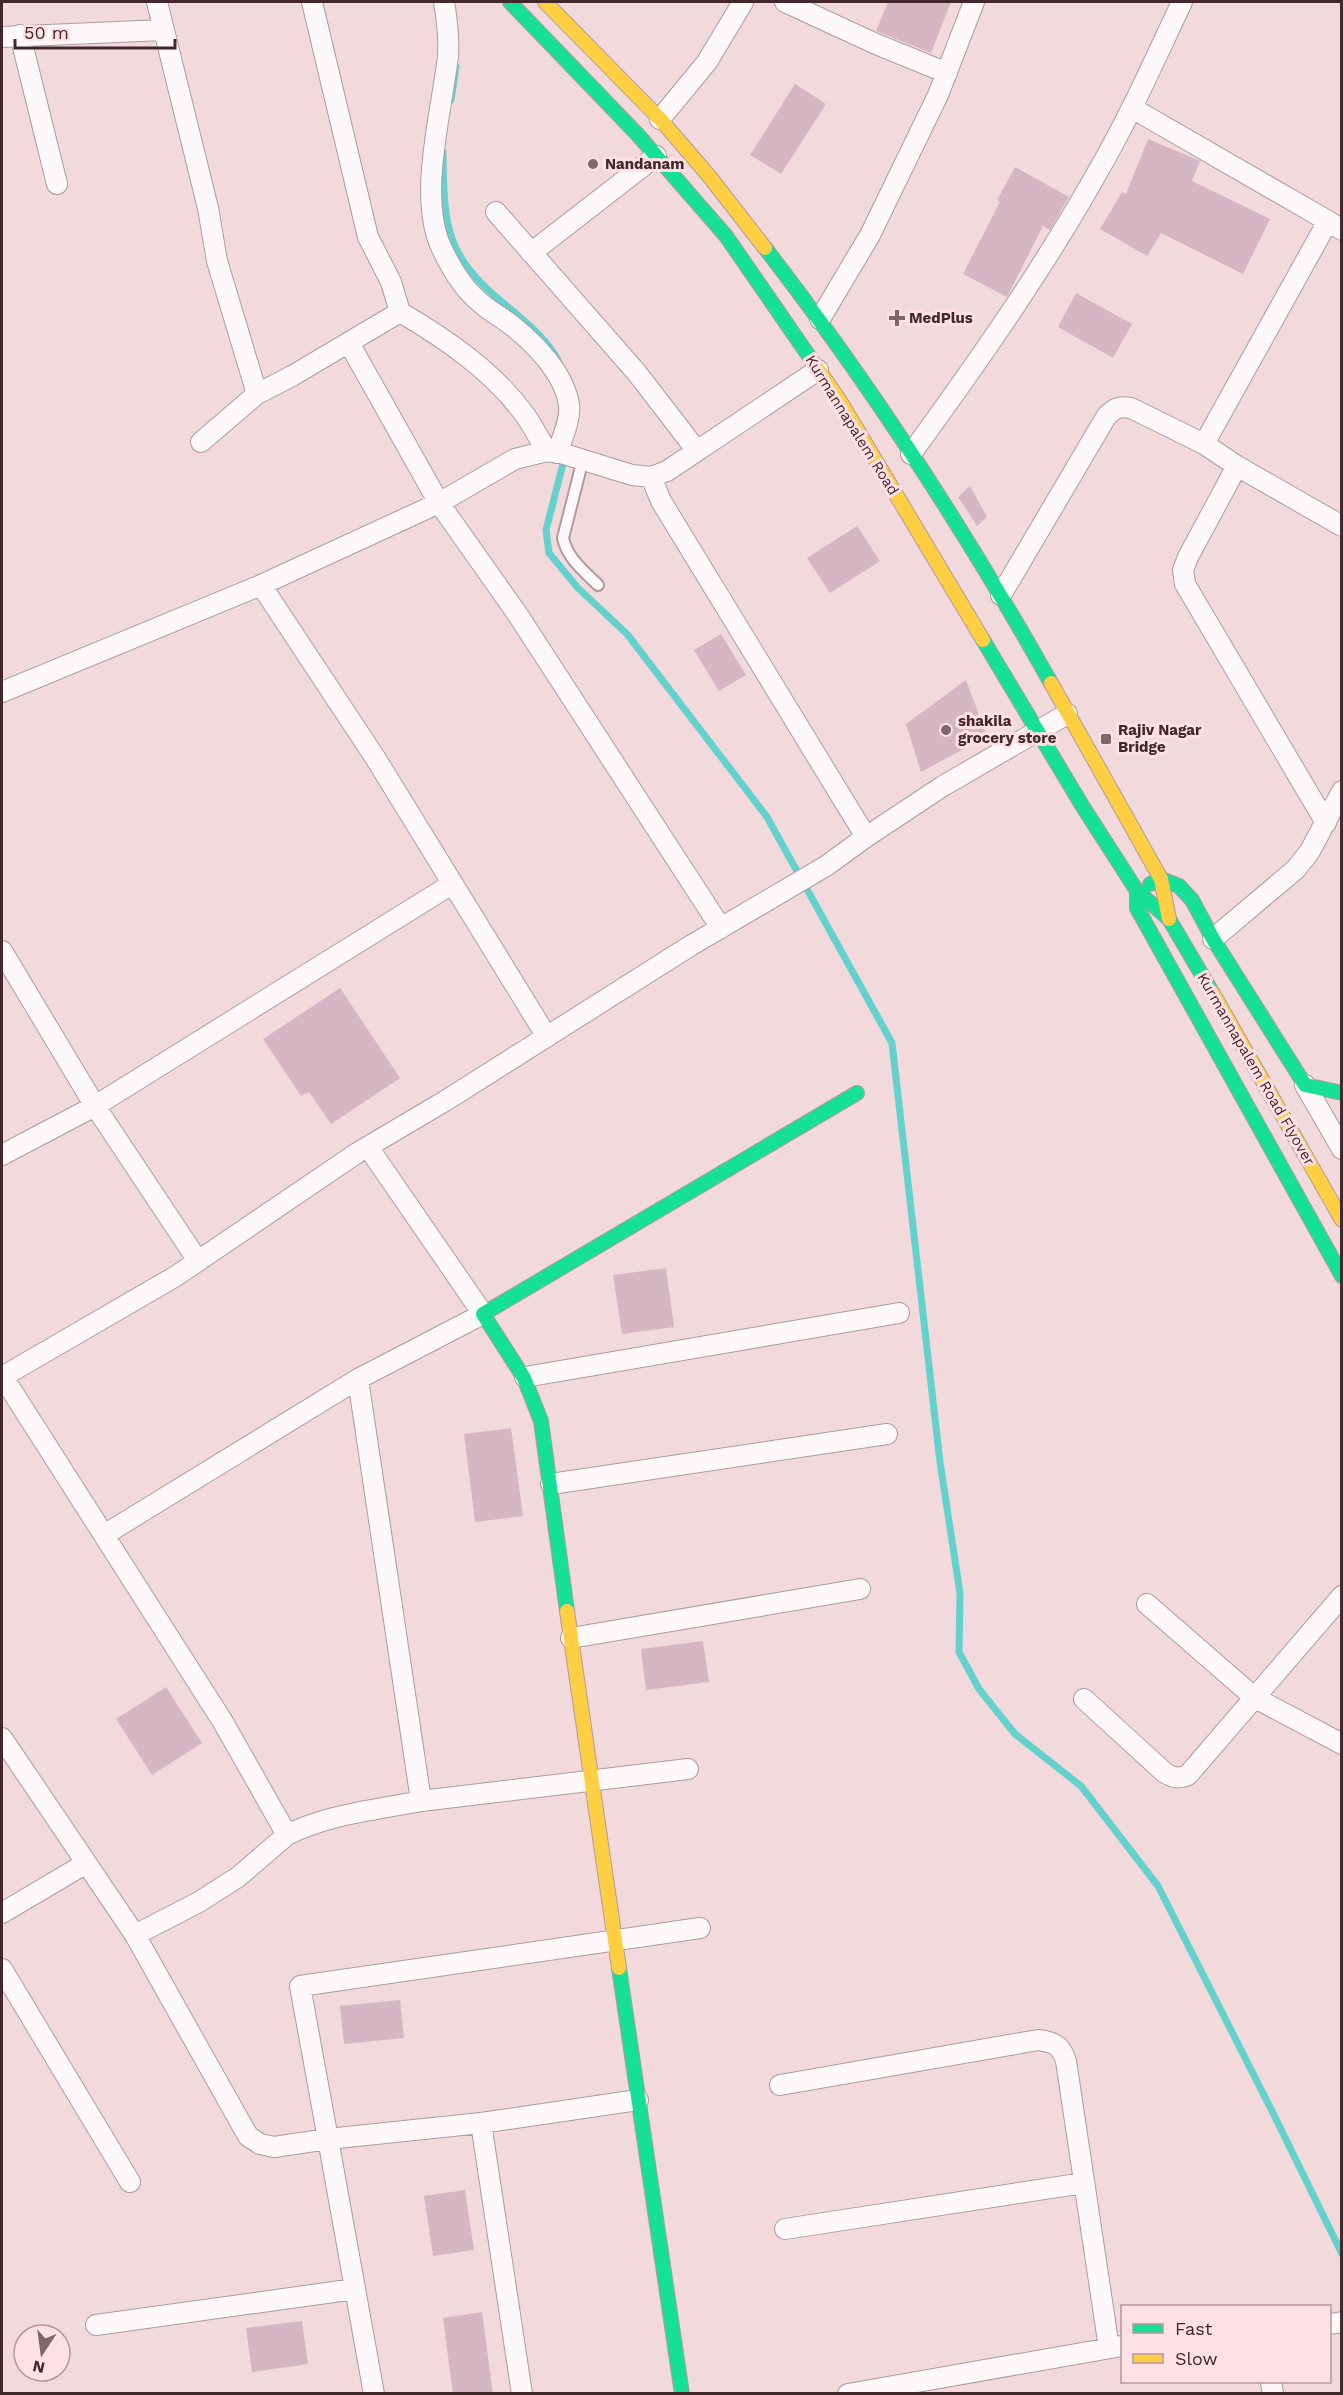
<svg xmlns="http://www.w3.org/2000/svg" width="1343" height="2395" viewBox="0 0 1343 2395" font-family="'Work Sans',sans-serif">
  <style>
    .lines { fill: none; stroke-linecap: round; stroke-linejoin: round }
    .stream { stroke: #64d1cc; stroke-width: 7 }
    .building { fill: #d7b6c3 }
    .lane-casing { stroke: #b19a9e; stroke-width: 14 }
    .street-casing { stroke: #b19a9e; stroke-width: 22 }
    .fast-casing { stroke: #b19a9e; stroke-width: 16 }
    .slow-casing { stroke: #b19a9e; stroke-width: 16 }
    .lane { stroke: #fdf9fa; stroke-width: 10 }
    .street { stroke: #fdf9fa; stroke-width: 20 }
    .fast { stroke: #16e098; stroke-width: 14 }
    .slow { stroke: #ffcf43; stroke-width: 14 }
    .poi-dot { fill: #80656a; stroke: #ffe1e5; stroke-width: 2 }
    .labels { text-anchor: middle; stroke-width: 6; stroke-linejoin: round; paint-order: stroke }
    .poi-label { font-size: 15px; font-weight: bold; fill: #43272c; stroke: #ffe1e5; text-anchor: start }
    .street-label { font-size: 15px; fill: #43272c; stroke: #ffe1e5 }
  </style>
  <rect width="100%" height="100%" fill="#f1d9dc"/>
  <g class="lines">
    <path class="stream" d="M451,100L456,67
      M443,152C444,224 444,254 502,302C523,320 546,337 559,362
      M565,456L546,530L549,553L578,588L627,634L767,817L892,1043L940,1462L960,1593L959,1652L979,1689L1015,1734L1081,1786L1158,1886L1274,2115L1342,2254"/>
  </g>
  <path class="building" d="M888,2H951L931,53L876,31Z
    M795,84L826,104L781,174L750,155Z
    M1148,139L1200,161L1192,181L1270,219L1243,274L1161,233L1147,256L1100,229L1122,192L1126,194Z
    M1015,167L1069,197L1050,230L1043,226L1007,297L963,274L1000,202L997,200Z
    M1076,293L1132,324L1113,358L1058,327Z
    M970,486L987,517L977,526L958,497Z
    M857,526L880,561L830,593L807,558Z
    M721,634L746,675L719,691L694,650Z
    M966,680L987,736L921,772L906,724Z
    M340,988L400,1078L331,1124L309,1092L301,1096L263,1039Z
    M666,1268L674,1327L622,1334L613,1275Z
    M511,1428L523,1516L475,1522L464,1434Z
    M703,1641L709,1682L646,1690L641,1649Z
    M166,1687L202,1743L152,1775L116,1719Z
    M400,2000L404,2038L344,2044L340,2006Z
    M465,2190L474,2250L433,2256L424,2196Z
    M482,2312L493,2394H453L443,2318Z
    M302,2321L308,2364L252,2372L246,2328Z"/>
  <g class="lines">
    <g class="lane-casing">
      <path id="lane" d="M583,459L563,538C567,558 584,571 598,585"/>
    </g>
    <g class="street-casing">
      <path id="street" d="M157,2L208,208L217,261L257,394L292,376L400,312L391,282L368,237L312,2
        M444,2C447,19 449,38 448,56C442,111 417,198 442,249C451,268 465,291 482,304C492,313 505,319 515,328C537,346 565,375 569,405C571,420 562,438 557,453
        M785,2L876,44L947,73
        M20,35L57,184
        M2,37L163,30
        M1132,108L1328,221
        M660,119L707,62L743,2
        M496,212L637,373L697,451
        M1342,230L1328,221L1204,444L1237,466L1342,526
        M531,253L656,156
        M400,312C446,339 493,371 525,415C533,426 539,439 547,451
        M820,319L870,235L938,95L974,2
        M349,343L439,503L518,615L721,928
        M201,442L257,394
        M911,454C977,363 1042,271 1097,173C1129,118 1155,59 1182,2
        M1237,466L1188,557L1183,570L1185,584L1326,823
        M651,477L661,501L866,837
        M261,585L376,759L547,1037
        M1001,595L1106,417C1114,408 1119,406 1131,408L1204,444
        M2,692L261,585L439,503L515,459L547,451L561,453L632,475L651,477L667,471L818,370
        M1213,939L1296,869L1310,851L1342,791
        M2,951L95,1106L198,1261
        M1305,1085L1342,1149
        M2,1155L95,1106L452,884
        M2,1377L176,1276L357,1153L445,1101L690,946L826,866L866,837L943,786L1067,714
        M3,1377L223,1722L287,1835C328,1814 376,1810 421,1801
        M525,1377L899,1313
        M358,1379L421,1801L688,1769
        M551,1484L887,1434
        M104,1535L358,1379L483,1314L368,1147
        M1147,1604L1255,1698L1342,1744
        M571,1638L860,1589
        M1084,1699L1165,1773C1174,1778 1178,1779 1188,1775L1342,1596
        M2,1738L135,1935L248,2136L260,2144L274,2147L328,2139L374,2394
        M2,1913L85,1864
        M135,1935L199,1902L238,1877L287,1835
        M2,1969L130,2182
        M780,2085L1038,2040C1054,2042 1061,2045 1066,2061L1109,2348
        M638,2100L481,2123L328,2139L300,1986L700,1928
        M481,2123L522,2394
        M785,2229L1084,2183
        M1330,2324L1342,2322
        M96,2325L355,2289
        M1271,2382L1273,2394
        M848,2394L1122,2346"/>
    </g>
    <g class="fast-casing">
      <path id="fast" d="M510,2L638,135L726,236L813,362
        M765,248C871,385 966,532 1051,683
        M983,640L1083,807L1137,891L1169,919L1212,992
        M1150,884L1161,879L1179,886L1192,900L1213,939L1305,1085L1342,1093
        M1137,891V908L1342,1276
        M567,1611L541,1421L524,1378L483,1314L857,1093
        M619,1968L682,2394"/>
    </g>
    <g class="slow-casing">
      <path id="slow" d="M545,2L660,119L709,176L765,248
        M813,362L840,401L983,640
        M1051,683L1161,879L1169,919
        M1212,992L1342,1220
        M567,1611L619,1968"/>
    </g>
    <use href="#lane" class="lane"/>
    <use href="#street" class="street"/>
    <use href="#fast" class="fast"/>
    <use href="#slow" class="slow"/>
  </g>
  <g class="poi-dot">
    <circle cx="593" cy="164" r="6"/>
    <path d="M894 309h6v6h6v6h-6v6h-6v-6h-6v-6h6z"/>
    <circle cx="946" cy="730" r="6"/>
    <rect x="1100" y="733" width="12" height="12" rx="3"/>
  </g>
  <g class="labels">
    <g class="poi-label">
      <text x="605" y="169">Nandanam</text>
      <text x="909" y="323">MedPlus</text>
      <text x="958" y="726">shakila<tspan x="958" dy="17">grocery store</tspan></text>
      <text x="1118" y="735">Rajiv Nagar<tspan x="1118" dy="17">Bridge</tspan></text>
    </g>
    <g class="street-label">
      <text transform="translate(852 425) rotate(58)" y="5">Kurmannapalem Road</text>
      <text transform="translate(1256 1069) rotate(60)" y="5">Kurmannapalem Road Flyover</text>
    </g>
  </g>
  <rect width="1343" height="2395" fill="none" stroke="#43272c" stroke-width="6"/>
  <rect x="1121" y="2305" width="210" height="78" fill="#ffe1e5" stroke="#b4979b" stroke-width="1.5"/>
  <rect x="1133" y="2324" width="30" height="9" fill="#16e098" stroke="#b4979b" stroke-width="1.5"/>
  <text x="1175" y="2335" font-size="18" fill="#43272c">Fast</text>
  <rect x="1133" y="2354" width="30" height="9" fill="#ffcf43" stroke="#b4979b" stroke-width="1.5"/>
  <text x="1175" y="2365" font-size="18" fill="#43272c">Slow</text>
  <g transform="translate(42 2353) rotate(193)"><circle r="28" fill="#ffe1e5" stroke="#b4979b" stroke-width="1.5"/>
  <path d="M0-4.5L10 22L0 15L-10 22Z" fill="#80656a"/>
  <text y="-9" font-size="16" font-weight="bold" text-anchor="middle" fill="#43272c">N</text>
  </g>
  <path d="M15 39v9h160v-9" fill="none" stroke="#43272c" stroke-width="3"/>
  <text x="24" y="39" font-size="18" fill="#43272c" stroke="#ffe1e5" stroke-width="4.5" paint-order="stroke">50 m</text>
</svg>
